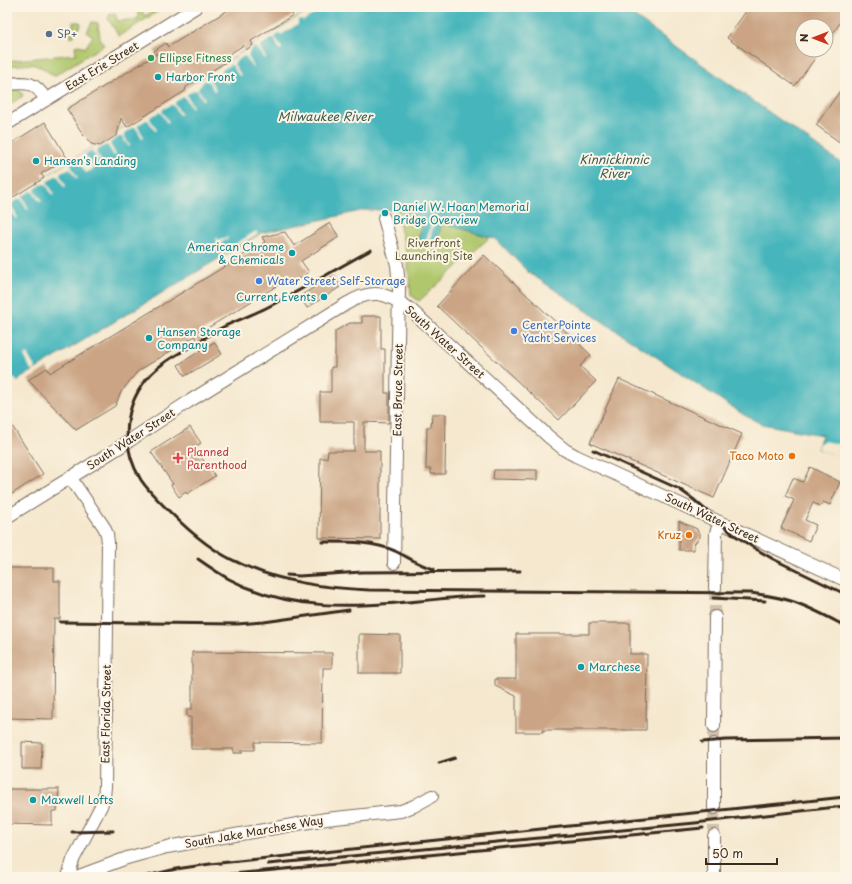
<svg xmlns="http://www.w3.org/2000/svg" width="852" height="884" viewBox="0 0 852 884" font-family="'Playpen Sans',sans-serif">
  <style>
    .green { fill: #b0c76d; stroke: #767846 }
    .water { fill: #46b6bc; stroke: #40706d }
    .pier { fill: #f5e8cf }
    .building { fill: #caa484 }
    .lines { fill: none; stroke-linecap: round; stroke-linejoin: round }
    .minor-tunnel { stroke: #d0c2ac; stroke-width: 12; stroke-dasharray: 12 6; stroke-linecap: butt }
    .minor-casing { stroke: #7c6c5c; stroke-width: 14 }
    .minor { stroke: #fff; stroke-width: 12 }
    .rail { stroke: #3b2a1e; stroke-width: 3 }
    .service-dot { fill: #5c6f8a; stroke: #fcf5e5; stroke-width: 1.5 }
    .leisure-dot { fill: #2e9e5b; stroke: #fcf5e5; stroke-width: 1.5 }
    .culture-dot { fill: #0f9aa8; stroke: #fcf5e5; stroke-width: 1.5 }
    .shop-dot { fill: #3f7fe0; stroke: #fcf5e5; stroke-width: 1.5 }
    .food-dot { fill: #e8710a; stroke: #fcf5e5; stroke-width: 1.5 }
    .health-dot { fill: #e0444e; stroke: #fcf5e5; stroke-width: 1.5 }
    .labels { text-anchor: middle; stroke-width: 4; stroke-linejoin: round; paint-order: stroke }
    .service-label { font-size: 11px; fill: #4e5e75; stroke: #fcf5e5; text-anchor: start }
    .leisure-label { font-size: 11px; fill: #27864d; stroke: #fcf5e5; text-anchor: start }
    .street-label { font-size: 11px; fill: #3b2a1e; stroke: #fcf5e5 }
    .culture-label { font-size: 11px; fill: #0d838f; stroke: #fcf5e5; text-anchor: start }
    .park-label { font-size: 11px; fill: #5e5936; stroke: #fcf5e5 }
    .shop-label { font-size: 11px; fill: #366cbe; stroke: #fcf5e5; text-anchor: start }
    .health-label { font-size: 11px; fill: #be3a42; stroke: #fcf5e5; text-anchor: start }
    .food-label { font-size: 11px; fill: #c56008; stroke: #fcf5e5; text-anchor: end }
    .water-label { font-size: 12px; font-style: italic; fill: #3f5b55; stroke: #fcf5e5 }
  </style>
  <rect width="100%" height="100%" fill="#fcf5e5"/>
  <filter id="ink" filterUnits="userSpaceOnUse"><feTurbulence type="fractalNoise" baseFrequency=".025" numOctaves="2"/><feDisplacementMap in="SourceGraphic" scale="8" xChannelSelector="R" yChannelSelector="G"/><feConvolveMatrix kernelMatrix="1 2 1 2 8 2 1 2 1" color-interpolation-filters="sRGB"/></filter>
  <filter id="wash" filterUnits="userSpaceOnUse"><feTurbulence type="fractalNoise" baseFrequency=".012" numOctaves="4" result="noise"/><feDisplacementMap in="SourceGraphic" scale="16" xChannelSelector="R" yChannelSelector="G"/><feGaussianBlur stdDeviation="0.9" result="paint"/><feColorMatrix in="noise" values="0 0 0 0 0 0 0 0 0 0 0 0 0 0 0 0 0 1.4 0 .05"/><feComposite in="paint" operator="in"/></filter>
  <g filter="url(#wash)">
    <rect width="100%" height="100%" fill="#f5e8cf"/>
    <path class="green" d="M160,7H165L119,36L108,19L110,14L114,13L116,15L117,21L138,19V11L141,10L145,16Z
      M73,22H80L81,24L73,37L71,38L70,31L73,30Z
      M92,22L98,23L100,38L104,45L54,76L43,68L32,64L7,66V61L76,54L75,46L79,45L85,48L93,36L87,32Z
      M16,89L20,90L23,96L7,106V90Z
      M397,210L490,237L419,301L411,295L407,255L397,216Z"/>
    <path class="water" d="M313,7H621L845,166V457L817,449L822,435L762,424L744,415L528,272L496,239L442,223L436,245L418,240L424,218L397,210H365L261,233L21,378L7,394V201Z"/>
    <path class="pier" d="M306,9L308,10L306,15L312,11L313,13L315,11L316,13L303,21L301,19L298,20V24L281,35L280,33L276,36L275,38L282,48L280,50L274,39H271L260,46V48L266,58L265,59L258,49L255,47L249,51L250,52L248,56L254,67L252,68L246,57L244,56L235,62L234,64L241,75L239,76L232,65H230L222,70V72L228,82L227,84L220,73H218L210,78V80L216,90L214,91L208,81L206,80L202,83V84L199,87L198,89L205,99L203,100L197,90H195L187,94V96L193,107L192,108L185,98L183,97L175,102V104L181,114L179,115L173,105H171L163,109L162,112L169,122L167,123L161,113L159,112L150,117V119L157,130L155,131L148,120H146L138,125V127L144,137L142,138L136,128L134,127L124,134V136L130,146L129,147L122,137H119L111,142L110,144L116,155L114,156L108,146L106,145L97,150L96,153L103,163L101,164L94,154L91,152L94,149L85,154L94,168L86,173L77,159L70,164L72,165V168L78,178L77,179L70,169H68L60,173V175L66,186L64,187L58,176H55L48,181L47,183L54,193L52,195L46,184H43L36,188L35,191L42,201L40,202L33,192L31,191L23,196V198L29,209L27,210L21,199H19L12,203V207L18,218L16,219L10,209L7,208V201L304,13Z
      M431,224H434L428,245L425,244Z
      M256,231L258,234L223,255L222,251L215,239L217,238L218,240H221L227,237L228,239L222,242L221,245L224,250H226Z
      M27,354L36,369L33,371L31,370L24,355Z
      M7,372L19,383L9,393L7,391Z
      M823,441L844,445V448H839L838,456L817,449L819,443H822Z"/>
    <g id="blocks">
      <path class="building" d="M233,7H303L292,13L293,15L251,41L253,45L246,50L244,45L226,56L229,60L186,87L185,91L127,127L121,118L117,135L100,146L91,144L88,140L84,136L67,109L157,54L154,51L166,43L168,47Z
        M749,7H845V16L826,43V26H802V50H821L795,86L727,38Z
        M845,84V146L816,125Z
        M45,122L67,158L41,174L44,178L7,201V146Z
        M330,223L339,237L301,261L309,272L291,284L288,279L201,332L208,345L202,348L195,336L143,368L137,372L121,392L115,406L76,430L28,380L47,368L50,373L265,242L262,237L285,232L294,246Z
        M484,255L591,355L580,366L596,381L559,420L437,306Z
        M333,276L340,287L307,308L300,296Z
        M362,316H381V349H385V393H389V423L364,422V451H380V539L319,538L320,458H327L328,451H354V422H320V392H331V367H335V331L350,323H362Z
        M214,342L222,354L185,376L178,365Z
        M619,379L742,434L714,498L590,443Z
        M432,414H446L445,474H431V469H426L427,427H431Z
        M7,418L43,474L7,497Z
        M190,427L201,443L195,447L207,466L208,465L215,476L187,494L186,492L179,497L171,485L173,484L151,452Z
        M810,467L840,482L830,505L823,502L820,506L813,503L805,520L816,525L809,541L781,528L794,500L785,496L793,478L803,482Z
        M494,470H537V480L493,479Z
        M679,521L697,529V531L700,533V537L694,544V550H679Z
        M7,568H54V581H60V619H54L53,719L7,718Z
        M589,623H630V654H647L646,730H543V732H516V696L495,686V679H516V634H589Z
        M359,634L400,635V673H359Z
        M192,652L332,653V668H323L322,743L255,742V750H242V753H234V749H191V717H187V709H192Z
        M22,742L42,743L41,769H22Z
        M7,789H59L57,811H52V825L7,824Z"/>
    </g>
  </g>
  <g filter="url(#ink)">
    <use href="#blocks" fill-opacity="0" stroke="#7c6c5c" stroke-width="1"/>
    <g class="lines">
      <path class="minor-tunnel" d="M715,588V617
        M714,726V744
        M714,808V836"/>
      <g class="minor-casing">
        <path id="minor" d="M7,84C27,82 35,81 46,100
          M7,124L196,7
          M384,218L397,265L399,287L394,563
          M7,517L123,445L188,402L346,304C372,288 385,292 410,309L549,437L565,450L576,456L845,580
          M715,588L716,533L720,522
          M714,726L715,617
          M714,808V744
          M714,836V877
          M68,877L73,860L101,806L104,797L105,787L108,543L107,534L104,527L70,477
          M76,877L127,858L167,847L326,819L401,811L414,806L432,796"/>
      </g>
      <use href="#minor" class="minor"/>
      <path class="rail" d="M371,250C336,269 301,290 266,308C252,315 238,320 225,326C215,331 205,338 195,344C180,353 163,361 151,374C123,404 120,446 141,480C149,492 161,503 171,513C191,533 213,552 239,563C280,582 324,588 369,590L751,593C765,595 778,597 791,601C810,607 828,617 845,626
        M593,450L679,489L693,499L733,534L751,546L773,559L845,594
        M322,542C346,542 372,541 395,551C408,557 420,566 434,569
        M198,559C208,566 218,573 229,579C291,612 352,607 419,601C441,599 463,596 485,596
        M287,575L299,576L362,572L520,571
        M713,598L765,601
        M60,622L237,624L264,622L349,610
        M702,742L726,740L845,738
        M439,763L455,758
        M72,832L113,831
        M268,864L695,823L845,806
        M143,877L176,869L210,864L845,797
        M202,877L703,828"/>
    </g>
  </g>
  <circle class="service-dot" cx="49" cy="34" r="4"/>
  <circle class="leisure-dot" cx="151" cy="58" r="4"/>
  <g class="culture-dot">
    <circle cx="158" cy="77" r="4"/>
    <circle cx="36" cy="161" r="4"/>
    <circle cx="385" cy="213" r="4"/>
    <circle cx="292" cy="253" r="4"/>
    <circle cx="324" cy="297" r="4"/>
    <circle cx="149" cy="338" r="4"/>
    <circle cx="581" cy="667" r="4"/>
    <circle cx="33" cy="800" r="4"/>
  </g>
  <g class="shop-dot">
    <circle cx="259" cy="281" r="4"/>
    <circle cx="514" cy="331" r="4"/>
  </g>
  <g class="food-dot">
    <circle cx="792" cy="456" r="4"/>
    <circle cx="689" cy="535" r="4"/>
  </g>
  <path class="health-dot" d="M176 452h4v4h4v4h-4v4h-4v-4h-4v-4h4z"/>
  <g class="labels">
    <g class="service-label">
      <text x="57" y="38">SP+</text>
    </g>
    <g class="leisure-label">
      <text x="159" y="62">Ellipse Fitness</text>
    </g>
    <g class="street-label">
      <text transform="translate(102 66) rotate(-31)" y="4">East Erie Street</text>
      <text transform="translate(445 342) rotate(42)" y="4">South Water Street</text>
      <text transform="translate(398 390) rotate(-89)" y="4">East Bruce Street</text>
      <text transform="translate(131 439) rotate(-33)" y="4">South Water Street</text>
      <text transform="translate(712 518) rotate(25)" y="4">South Water Street</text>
      <text transform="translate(106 714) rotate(-89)" y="4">East Florida Street</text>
      <text transform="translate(254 832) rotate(-10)" y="4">South Jake Marchese Way</text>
    </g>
    <g class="culture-label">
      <text x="166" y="81">Harbor Front</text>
      <text x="44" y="165">Hansen's Landing</text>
      <text x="393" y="211">Daniel W. Hoan Memorial<tspan x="393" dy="13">Bridge Overview</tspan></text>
      <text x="284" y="251" text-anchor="end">American Chrome<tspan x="284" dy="13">&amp; Chemicals</tspan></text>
      <text x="316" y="301" text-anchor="end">Current Events</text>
      <text x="157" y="336">Hansen Storage<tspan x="157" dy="13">Company</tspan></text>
      <text x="589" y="671">Marchese</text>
      <text x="41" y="804">Maxwell Lofts</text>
    </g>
    <g class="park-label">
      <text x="434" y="247">Riverfront<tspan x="434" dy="13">Launching Site</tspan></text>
    </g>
    <g class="shop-label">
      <text x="267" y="285">Water Street Self-Storage</text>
      <text x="522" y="329">CenterPointe<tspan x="522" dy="13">Yacht Services</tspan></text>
    </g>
    <g class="health-label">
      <text x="187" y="456">Planned<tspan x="187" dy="13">Parenthood</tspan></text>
    </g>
    <g class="food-label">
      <text x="784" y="460">Taco Moto</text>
      <text x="681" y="539">Kruz</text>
    </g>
    <g class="water-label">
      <text x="325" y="121">Milwaukee River</text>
      <text x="614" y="164">Kinnickinnic<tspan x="614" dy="14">River</tspan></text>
    </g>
  </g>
  <rect width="852" height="884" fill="none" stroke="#fcf5e5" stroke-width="24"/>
  <g transform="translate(814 38) rotate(270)"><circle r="19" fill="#fcf5e5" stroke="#afa495"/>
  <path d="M0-3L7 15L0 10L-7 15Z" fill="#c8321e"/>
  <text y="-6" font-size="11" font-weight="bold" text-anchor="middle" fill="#3b2a1e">N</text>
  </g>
  <path d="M706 858v6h71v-6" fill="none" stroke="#3b2a1e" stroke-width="2"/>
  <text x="712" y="858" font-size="12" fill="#3b2a1e" stroke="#fcf5e5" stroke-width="3" paint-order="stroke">50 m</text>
</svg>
